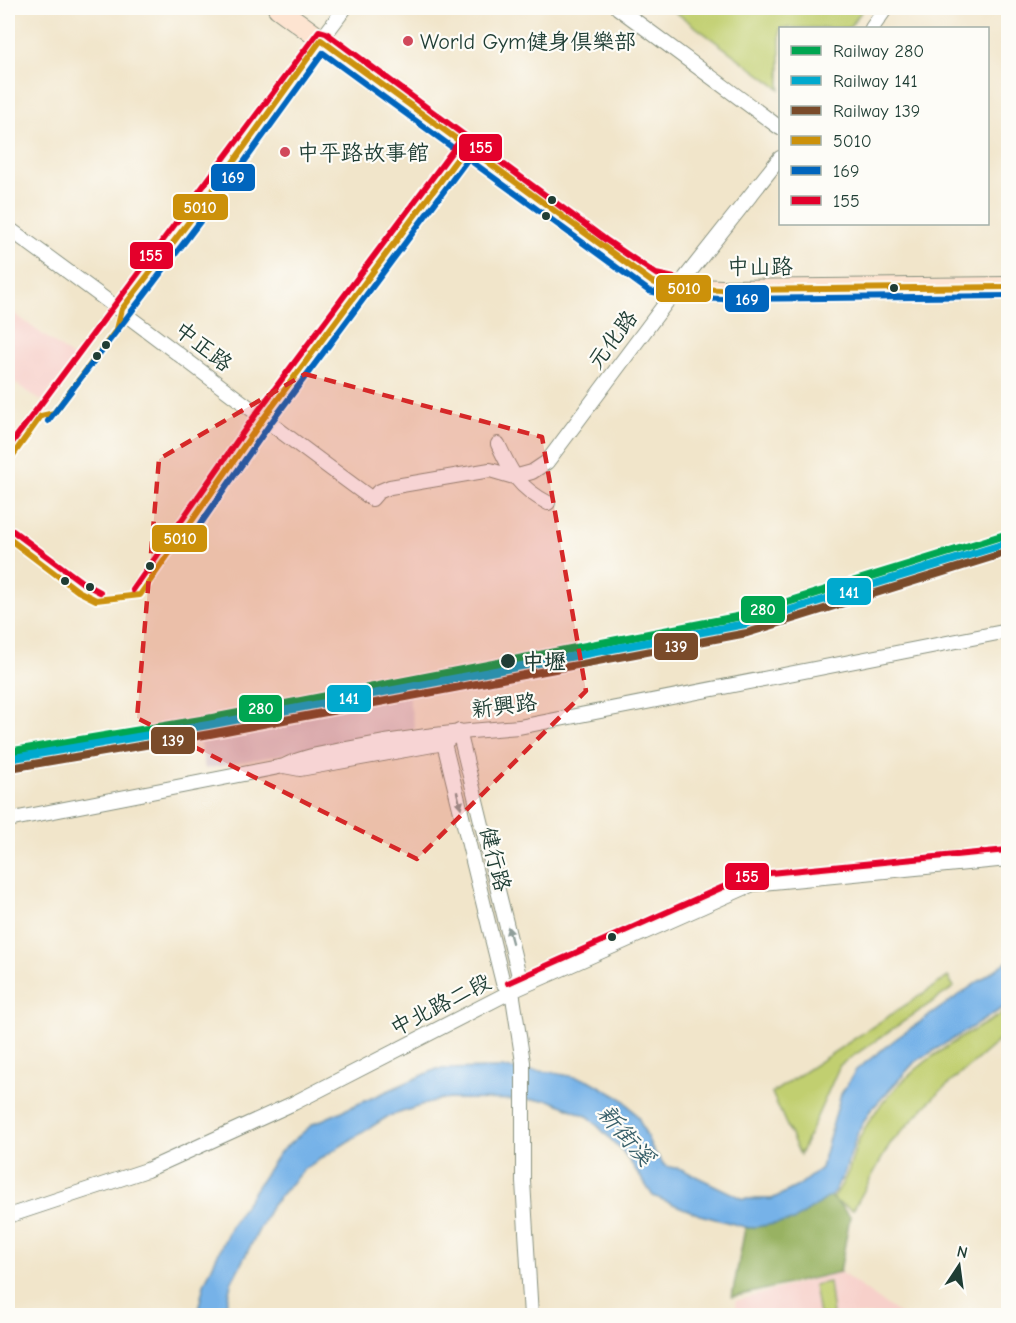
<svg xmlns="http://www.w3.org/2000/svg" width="1016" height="1323" viewBox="0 0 1016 1323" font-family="'Comic Neue','LXGW WenKai TC',sans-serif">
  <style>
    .built { fill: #f7d0ca }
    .industrial { fill: #d2bec2 }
    .green { fill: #c1cf70; stroke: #708652; stroke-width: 1.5 }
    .forest { fill: #98b262; stroke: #5c784b; stroke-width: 1.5 }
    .water { fill: #76b2e8; stroke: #4a788e; stroke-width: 1.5 }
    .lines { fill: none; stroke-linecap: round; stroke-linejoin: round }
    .street-casing { stroke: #88917f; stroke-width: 16 }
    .secondary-casing { stroke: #88917f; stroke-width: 22 }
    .street { stroke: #fff; stroke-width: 14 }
    .secondary { stroke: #fde4d1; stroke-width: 20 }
    .bus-1-casing { stroke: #fdfcf7; stroke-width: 10 }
    .bus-2-casing { stroke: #fdfcf7; stroke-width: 10 }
    .bus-3-casing { stroke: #fdfcf7; stroke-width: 10 }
    .bus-1 { stroke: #cc910a; stroke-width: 6 }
    .bus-2 { stroke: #0065bd; stroke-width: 6 }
    .bus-3 { stroke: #e4002b; stroke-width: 6 }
    .rail-1-casing { stroke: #fdfcf7; stroke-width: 12 }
    .rail-2-casing { stroke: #fdfcf7; stroke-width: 12 }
    .rail-3-casing { stroke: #fdfcf7; stroke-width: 12 }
    .rail-1 { stroke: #00a651; stroke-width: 8 }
    .rail-2 { stroke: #00a9ce; stroke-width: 8 }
    .rail-3 { stroke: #7a4b2a; stroke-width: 8 }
    .oneway { fill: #8f9e9a }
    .marked { fill: #d62828; fill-opacity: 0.2; stroke: #d62828; stroke-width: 4.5; stroke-dasharray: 12 8; stroke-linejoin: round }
    .poi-dot { fill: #d1495b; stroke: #fdfcf7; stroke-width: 2 }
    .bus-dot { fill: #1f3d34; stroke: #fdfcf7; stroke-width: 2 }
    .labels { text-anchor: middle; stroke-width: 4.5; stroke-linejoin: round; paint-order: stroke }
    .poi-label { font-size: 22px; fill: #1f3d34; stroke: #fdfcf7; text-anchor: start }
    .street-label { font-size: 22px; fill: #1f3d34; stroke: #fdfcf7 }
    .stop-label { font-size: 22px; font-weight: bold; fill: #1f3d34; stroke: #fdfcf7; text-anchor: start }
    .water-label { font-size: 24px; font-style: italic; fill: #39606a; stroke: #fdfcf7 }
    .line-badge { stroke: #fdfcf7; stroke-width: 2 }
    .badge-label { font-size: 16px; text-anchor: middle; font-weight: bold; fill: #fff }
  </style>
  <rect width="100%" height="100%" fill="#fdfcf7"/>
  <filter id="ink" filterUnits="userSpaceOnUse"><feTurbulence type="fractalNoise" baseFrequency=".0167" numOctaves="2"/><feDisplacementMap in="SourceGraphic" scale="12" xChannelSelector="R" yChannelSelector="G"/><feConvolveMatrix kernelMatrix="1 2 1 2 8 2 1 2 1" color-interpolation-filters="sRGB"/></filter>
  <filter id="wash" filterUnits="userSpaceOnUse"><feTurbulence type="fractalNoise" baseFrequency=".008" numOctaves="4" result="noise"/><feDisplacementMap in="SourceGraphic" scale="24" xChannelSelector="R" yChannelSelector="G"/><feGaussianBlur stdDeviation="1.35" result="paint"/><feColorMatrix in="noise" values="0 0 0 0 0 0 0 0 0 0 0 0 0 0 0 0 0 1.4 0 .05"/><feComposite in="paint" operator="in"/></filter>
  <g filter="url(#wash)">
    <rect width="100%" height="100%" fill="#f1e5ca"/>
    <path class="built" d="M8,309L76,359L41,401L8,378Z
      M840,1272L901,1315H737L735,1301Z"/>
    <path class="industrial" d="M407,690L415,729L205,769L197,730Z"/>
    <path class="green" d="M670,8H864L849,28H780V89Z
      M948,977L954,987L840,1065L800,1155L772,1093Z
      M1008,1011V1033L936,1095L890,1144L853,1210L832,1200C838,1191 844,1181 848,1172C853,1159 855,1145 862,1133C894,1075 952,1041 1008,1011Z
      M829,1282L833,1315H819L814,1285Z"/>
    <path class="forest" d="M824,1189L850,1216L840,1272L732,1297L747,1218Z"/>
    <path class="water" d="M1008,961V1005L915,1062L870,1111L858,1132L844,1174L832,1195L793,1221L749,1228L700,1215L653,1196L625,1154L589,1117L549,1100L441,1099L387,1117L304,1169L272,1205L231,1283L224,1315H197L204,1284L232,1224L280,1152L313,1124L437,1069L502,1068L550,1072L589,1080L624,1100L638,1117L653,1150L665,1166L681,1169L743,1199H772L798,1186L821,1168L841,1094L856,1070L897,1038Z"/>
  </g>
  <g filter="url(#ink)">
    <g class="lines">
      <g class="street-casing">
        <path id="street" d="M618,8L780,128
          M872,28L886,8
          M321,40L345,8
          M8,228C131,316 250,410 372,499L378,492L390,487L490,470L514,477
          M498,444C512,474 518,487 548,503
          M514,477L532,472L547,462L677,288L780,158
          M459,731L519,976L512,991L523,1062V1181L531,1316
          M442,735L503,983L512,991
          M284,766C303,756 325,754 346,749C403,738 461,731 519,727L1008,631
          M8,820L284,766L300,769L444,743L457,733
          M8,1216L147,1170L294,1103L512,991L753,884L1008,859"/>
      </g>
      <g class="secondary-casing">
        <path id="secondary" d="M278,8L652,282L677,288L722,290L1008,287"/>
      </g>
      <use href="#street" class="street"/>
      <use href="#secondary" class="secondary"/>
      <g class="bus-1-casing">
        <path id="bus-1" d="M8,462L41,416L54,413L117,329L122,309L211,193L321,40L652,282L677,288L722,290L1008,287
          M8,538L78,591L96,600L140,595L263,419L466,147"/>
      </g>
      <g class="bus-2-casing">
        <path id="bus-2" d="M48,421L218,198L323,53L649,291L676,297L722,299L1008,296
          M197,529L270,424L473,152"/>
      </g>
      <g class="bus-3-casing">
        <path id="bus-3" d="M8,448L319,31L326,33L606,240L656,274L679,279
          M13,531L83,583L100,592
          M133,590L256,414L459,142
          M508,983L750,875L1007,850"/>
      </g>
      <use href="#bus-1" class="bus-1"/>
      <use href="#bus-2" class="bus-2"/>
      <use href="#bus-3" class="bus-3"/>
      <g class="rail-1-casing">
        <path id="rail-1" d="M8,752L207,719L742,616L1008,534"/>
      </g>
      <g class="rail-2-casing">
        <path id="rail-2" d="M8,759L208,725L745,624L1008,543"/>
      </g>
      <g class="rail-3-casing">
        <path id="rail-3" d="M10,768L210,734L747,633L1008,552"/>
      </g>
      <use href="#rail-1" class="rail-1"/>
      <use href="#rail-2" class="rail-2"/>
      <use href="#rail-3" class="rail-3"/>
    </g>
    <defs><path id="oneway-solid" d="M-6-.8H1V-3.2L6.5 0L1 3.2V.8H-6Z" transform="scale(1.5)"/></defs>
    <g class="oneway">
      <use href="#oneway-solid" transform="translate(459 800) rotate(76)"/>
      <use href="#oneway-solid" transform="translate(510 935) rotate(-105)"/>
    </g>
  </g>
  <path class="marked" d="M305,374L542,437L586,691L417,859L137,718L159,459Z"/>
  <g class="poi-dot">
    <circle cx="408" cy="41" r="6"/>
    <circle cx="285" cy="152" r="6"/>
  </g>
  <g class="bus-dot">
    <circle cx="552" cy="200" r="5"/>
    <circle cx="546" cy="216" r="5"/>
    <circle cx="894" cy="288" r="5"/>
    <circle cx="106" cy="345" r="5"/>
    <circle cx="97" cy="356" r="5"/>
    <circle cx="150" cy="566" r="5"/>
    <circle cx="65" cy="581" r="5"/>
    <circle cx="90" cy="587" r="5"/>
    <circle cx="508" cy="661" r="8"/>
    <circle cx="612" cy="937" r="5"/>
  </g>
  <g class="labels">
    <g class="poi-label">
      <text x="420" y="49">World Gym健身俱樂部</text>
      <text x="297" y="160">中平路故事館</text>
    </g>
    <g class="street-label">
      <text x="760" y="274">中山路</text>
      <text transform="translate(612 339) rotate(-53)" y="8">元化路</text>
      <text transform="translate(204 346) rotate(38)" y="8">中正路</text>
      <text transform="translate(504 705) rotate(-7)" y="8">新興路</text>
      <text transform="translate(496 859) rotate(76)" y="8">健行路</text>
      <text transform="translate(440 1004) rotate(-27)" y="8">中北路二段</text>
    </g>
    <g class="stop-label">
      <text x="522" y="669">中壢</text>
    </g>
    <g class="water-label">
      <text transform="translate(626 1135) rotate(49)" y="8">新街溪</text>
    </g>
  </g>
  <g class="line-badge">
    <rect x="458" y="133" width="45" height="29" rx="6" fill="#e4002b"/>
    <rect x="210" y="163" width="46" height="29" rx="6" fill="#0065bd"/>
    <rect x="172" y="193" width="57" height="28" rx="6" fill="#cc910a"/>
    <rect x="129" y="241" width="45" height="29" rx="6" fill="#e4002b"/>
    <rect x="655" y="274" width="57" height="29" rx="6" fill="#cc910a"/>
    <rect x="724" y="284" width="46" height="29" rx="6" fill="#0065bd"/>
    <rect x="151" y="524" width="57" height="29" rx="6" fill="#cc910a"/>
    <rect x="826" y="577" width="46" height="29" rx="6" fill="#00a9ce"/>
    <rect x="740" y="595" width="46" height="29" rx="6" fill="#00a651"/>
    <rect x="653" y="632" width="46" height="29" rx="6" fill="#7a4b2a"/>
    <rect x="326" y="684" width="46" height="29" rx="6" fill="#00a9ce"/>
    <rect x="238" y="694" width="45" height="29" rx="6" fill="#00a651"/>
    <rect x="150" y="726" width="46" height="29" rx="6" fill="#7a4b2a"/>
    <rect x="724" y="862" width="46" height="29" rx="6" fill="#e4002b"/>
  </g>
  <g class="badge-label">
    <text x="481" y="153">155</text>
    <text x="233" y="183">169</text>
    <text x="200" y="213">5010</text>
    <text x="151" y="261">155</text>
    <text x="684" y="294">5010</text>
    <text x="747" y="305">169</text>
    <text x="180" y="544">5010</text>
    <text x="849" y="598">141</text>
    <text x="763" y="615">280</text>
    <text x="676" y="652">139</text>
    <text x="349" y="704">141</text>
    <text x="261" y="714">280</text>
    <text x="173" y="746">139</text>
    <text x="747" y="882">155</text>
  </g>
  <rect width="1016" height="1323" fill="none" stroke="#fdfcf7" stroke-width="30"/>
  <rect x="779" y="27" width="210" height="198" fill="#fdfcf7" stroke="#a4b0a9" stroke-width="1.5"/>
  <rect x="791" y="46" width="30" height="9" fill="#00a651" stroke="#a4b0a9" stroke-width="1.5"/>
  <text x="833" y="57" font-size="18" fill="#1f3d34">Railway 280</text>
  <rect x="791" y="76" width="30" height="9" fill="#00a9ce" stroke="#a4b0a9" stroke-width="1.5"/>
  <text x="833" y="87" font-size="18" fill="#1f3d34">Railway 141</text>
  <rect x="791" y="106" width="30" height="9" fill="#7a4b2a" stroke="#a4b0a9" stroke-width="1.5"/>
  <text x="833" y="117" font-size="18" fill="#1f3d34">Railway 139</text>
  <rect x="791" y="136" width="30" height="9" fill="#cc910a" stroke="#a4b0a9" stroke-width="1.5"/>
  <text x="833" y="147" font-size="18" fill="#1f3d34">5010</text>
  <rect x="791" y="166" width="30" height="9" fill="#0065bd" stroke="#a4b0a9" stroke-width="1.5"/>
  <text x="833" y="177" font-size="18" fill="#1f3d34">169</text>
  <rect x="791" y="196" width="30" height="9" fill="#e4002b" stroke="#a4b0a9" stroke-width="1.5"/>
  <text x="833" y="207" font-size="18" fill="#1f3d34">155</text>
  <g transform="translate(959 1266) rotate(13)" stroke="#fdfcf7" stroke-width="4.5" paint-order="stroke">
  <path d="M0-4.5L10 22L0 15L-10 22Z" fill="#1f3d34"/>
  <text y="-9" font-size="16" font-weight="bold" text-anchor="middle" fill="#1f3d34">N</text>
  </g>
</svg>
